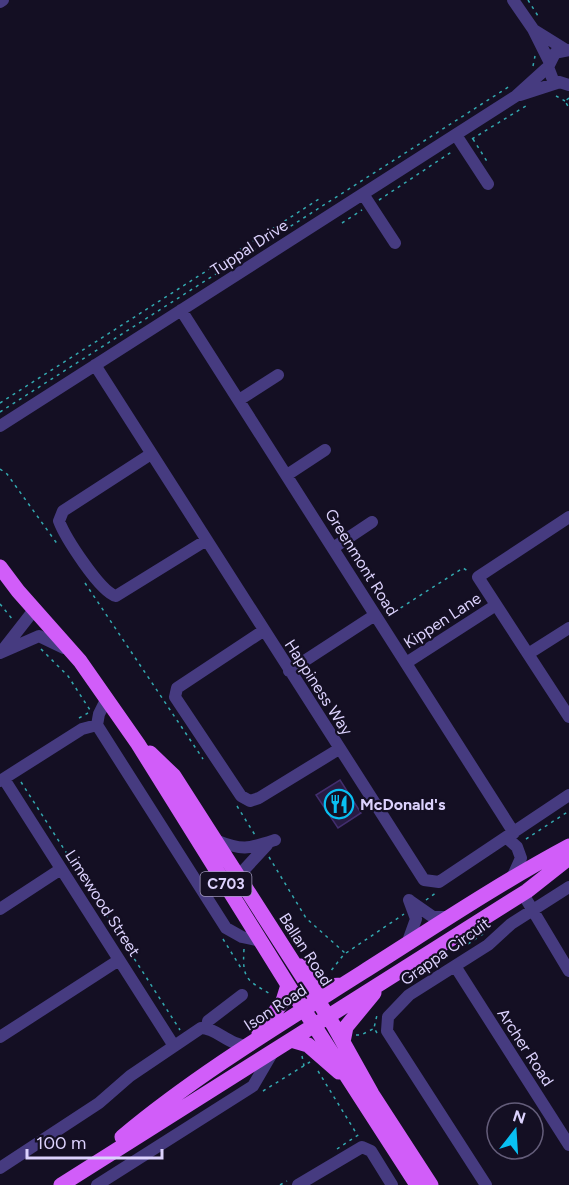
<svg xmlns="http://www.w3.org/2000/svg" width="569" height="1185" viewBox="0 0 569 1185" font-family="Figtree,sans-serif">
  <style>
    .building { fill: #281b43; stroke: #422e6e; stroke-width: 1.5 }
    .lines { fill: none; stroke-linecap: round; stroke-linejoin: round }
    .path { stroke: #33a9b0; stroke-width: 1.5; stroke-dasharray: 3 4.5; stroke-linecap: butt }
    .minor { stroke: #463b80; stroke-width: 12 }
    .major { stroke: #d15df9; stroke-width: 15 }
    .labels { text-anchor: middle; stroke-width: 4.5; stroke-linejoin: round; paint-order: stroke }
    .shield { fill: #140f23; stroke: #a098bc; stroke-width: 1.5 }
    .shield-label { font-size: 15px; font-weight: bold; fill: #dcd2fd }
    .street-label { font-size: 16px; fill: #dcd2fd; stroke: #140f23 }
    .poi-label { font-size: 16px; font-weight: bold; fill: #dcd2fd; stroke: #140f23; text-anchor: start }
  </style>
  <rect width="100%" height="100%" fill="#140f23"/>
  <path class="building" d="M340,780L361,813L338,828L316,795Z"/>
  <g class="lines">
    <path class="path" d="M528,0L538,16
      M533,66L535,56
      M556,96L565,101
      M569,98L565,101L569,108
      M472,139L529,104
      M473,139L488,163
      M379,200L453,151
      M342,223L362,210
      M0,403L319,199
      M0,412L510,86
      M0,469L7,474L58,545
      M85,583L203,759
      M0,604L13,620
      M388,616L463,568L468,571
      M41,649L68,676L90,710
      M79,718L88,713
      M21,782L180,1030
      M237,806L255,835
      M526,839L569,811
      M269,857L306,918L345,953L330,972
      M426,900L437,892
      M223,939L241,968
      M468,944L483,934
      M244,949C242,980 247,980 272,995
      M346,953L404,914
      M377,1033L374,1028L377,1015
      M356,1035H361L373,1029
      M302,1056L304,1066
      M318,1071L358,1136
      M263,1091L310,1062
      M337,1149L358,1135
      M280,1185L287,1181"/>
    <path class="minor" d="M513,0L533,29L549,61
      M0,2L3,0
      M534,30L566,50
      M569,50L555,53L548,67L553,80L569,85
      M520,95L557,83
      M456,135L488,184
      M363,194L395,243
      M181,310L514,833
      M95,365L424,880L439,882L569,795
      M239,400L278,375
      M0,426L516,96L548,67
      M151,454L63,511L59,521C65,537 100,592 116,596L205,541
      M287,475L325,450
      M569,517L478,577L569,717
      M333,548L372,522
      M263,631L177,688L175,697L241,796L250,801L259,798L339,749
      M2,651L34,610
      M0,653L39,636L64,648
      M528,654L569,628
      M406,663L496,605
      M289,671L375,615
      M107,698L99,714L97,725L226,928L242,937L261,941
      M4,779L174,1046
      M0,781L82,729L97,725
      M507,838L517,847L521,858L512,878
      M215,840C243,851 248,849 275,840
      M240,880L242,872L267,845
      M523,894L569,971
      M410,901L433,917H450
      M0,909L61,869
      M407,944L416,919L409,900
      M455,966L569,1145
      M207,1028L208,1021L242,995
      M0,1037L119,960
      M0,1168L99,1103L130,1076L201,1028C217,1028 229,1046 249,1046
      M97,1185L253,1086L274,1050
      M298,1185L362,1147L371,1151L392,1185
      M486,1185L387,1031L388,1017L409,995L488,945L511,924L569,887"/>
    <path class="major" d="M0,567L18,591L80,661L138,744L288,985L417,1185
      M150,753L174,776L334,1026L372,1094L431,1185
      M301,966L326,986L342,985
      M259,1034L283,1001L288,985
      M291,1040L308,1045L339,1072
      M343,1042L346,1027L374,993
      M122,1137C196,1075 281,1024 363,972C431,929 498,884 569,846
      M61,1185L527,891L569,858"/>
  </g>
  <defs>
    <g id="restaurant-ring" transform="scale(1.5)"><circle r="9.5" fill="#140f23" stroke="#09c0f3" stroke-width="1.5"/><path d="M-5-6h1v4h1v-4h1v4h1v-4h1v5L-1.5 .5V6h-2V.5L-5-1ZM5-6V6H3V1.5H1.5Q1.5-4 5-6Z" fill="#09c0f3"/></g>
  </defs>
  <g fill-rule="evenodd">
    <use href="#restaurant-ring" x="339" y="804"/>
  </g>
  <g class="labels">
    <rect class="shield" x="200.5" y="872" width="51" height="24" rx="4.5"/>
    <g class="shield-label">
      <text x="226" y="889">C703</text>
    </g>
    <g class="street-label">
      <text transform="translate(249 247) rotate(-33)" y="6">Tuppal Drive</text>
      <text transform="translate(362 562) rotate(58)" y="6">Greenmont Road</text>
      <text transform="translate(442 620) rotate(-33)" y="6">Kippen Lane</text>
      <text transform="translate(319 687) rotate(57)" y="6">Happiness Way</text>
      <text transform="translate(103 903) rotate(57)" y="6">Limewood Street</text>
      <text transform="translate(306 949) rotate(57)" y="6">Ballan Road</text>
      <text transform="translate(445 951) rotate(-35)" y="6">Grappa Circuit</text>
      <text transform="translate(275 1007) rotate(-33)" y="6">Ison Road</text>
      <text transform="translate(526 1047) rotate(57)" y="6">Archer Road</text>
    </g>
    <g class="poi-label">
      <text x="360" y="810">McDonald's</text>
    </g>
  </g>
  <g transform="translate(515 1131) rotate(17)"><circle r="28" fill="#140f23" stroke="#645d7a" stroke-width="1.5"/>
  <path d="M0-4.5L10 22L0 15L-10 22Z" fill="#09c0f3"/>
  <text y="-9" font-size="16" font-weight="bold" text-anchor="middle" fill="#dcd2fd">N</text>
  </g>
  <path d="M27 1149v9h135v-9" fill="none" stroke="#dcd2fd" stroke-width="3"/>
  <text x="36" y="1149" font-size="18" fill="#dcd2fd" stroke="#140f23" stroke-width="4.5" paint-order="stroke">100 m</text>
</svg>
